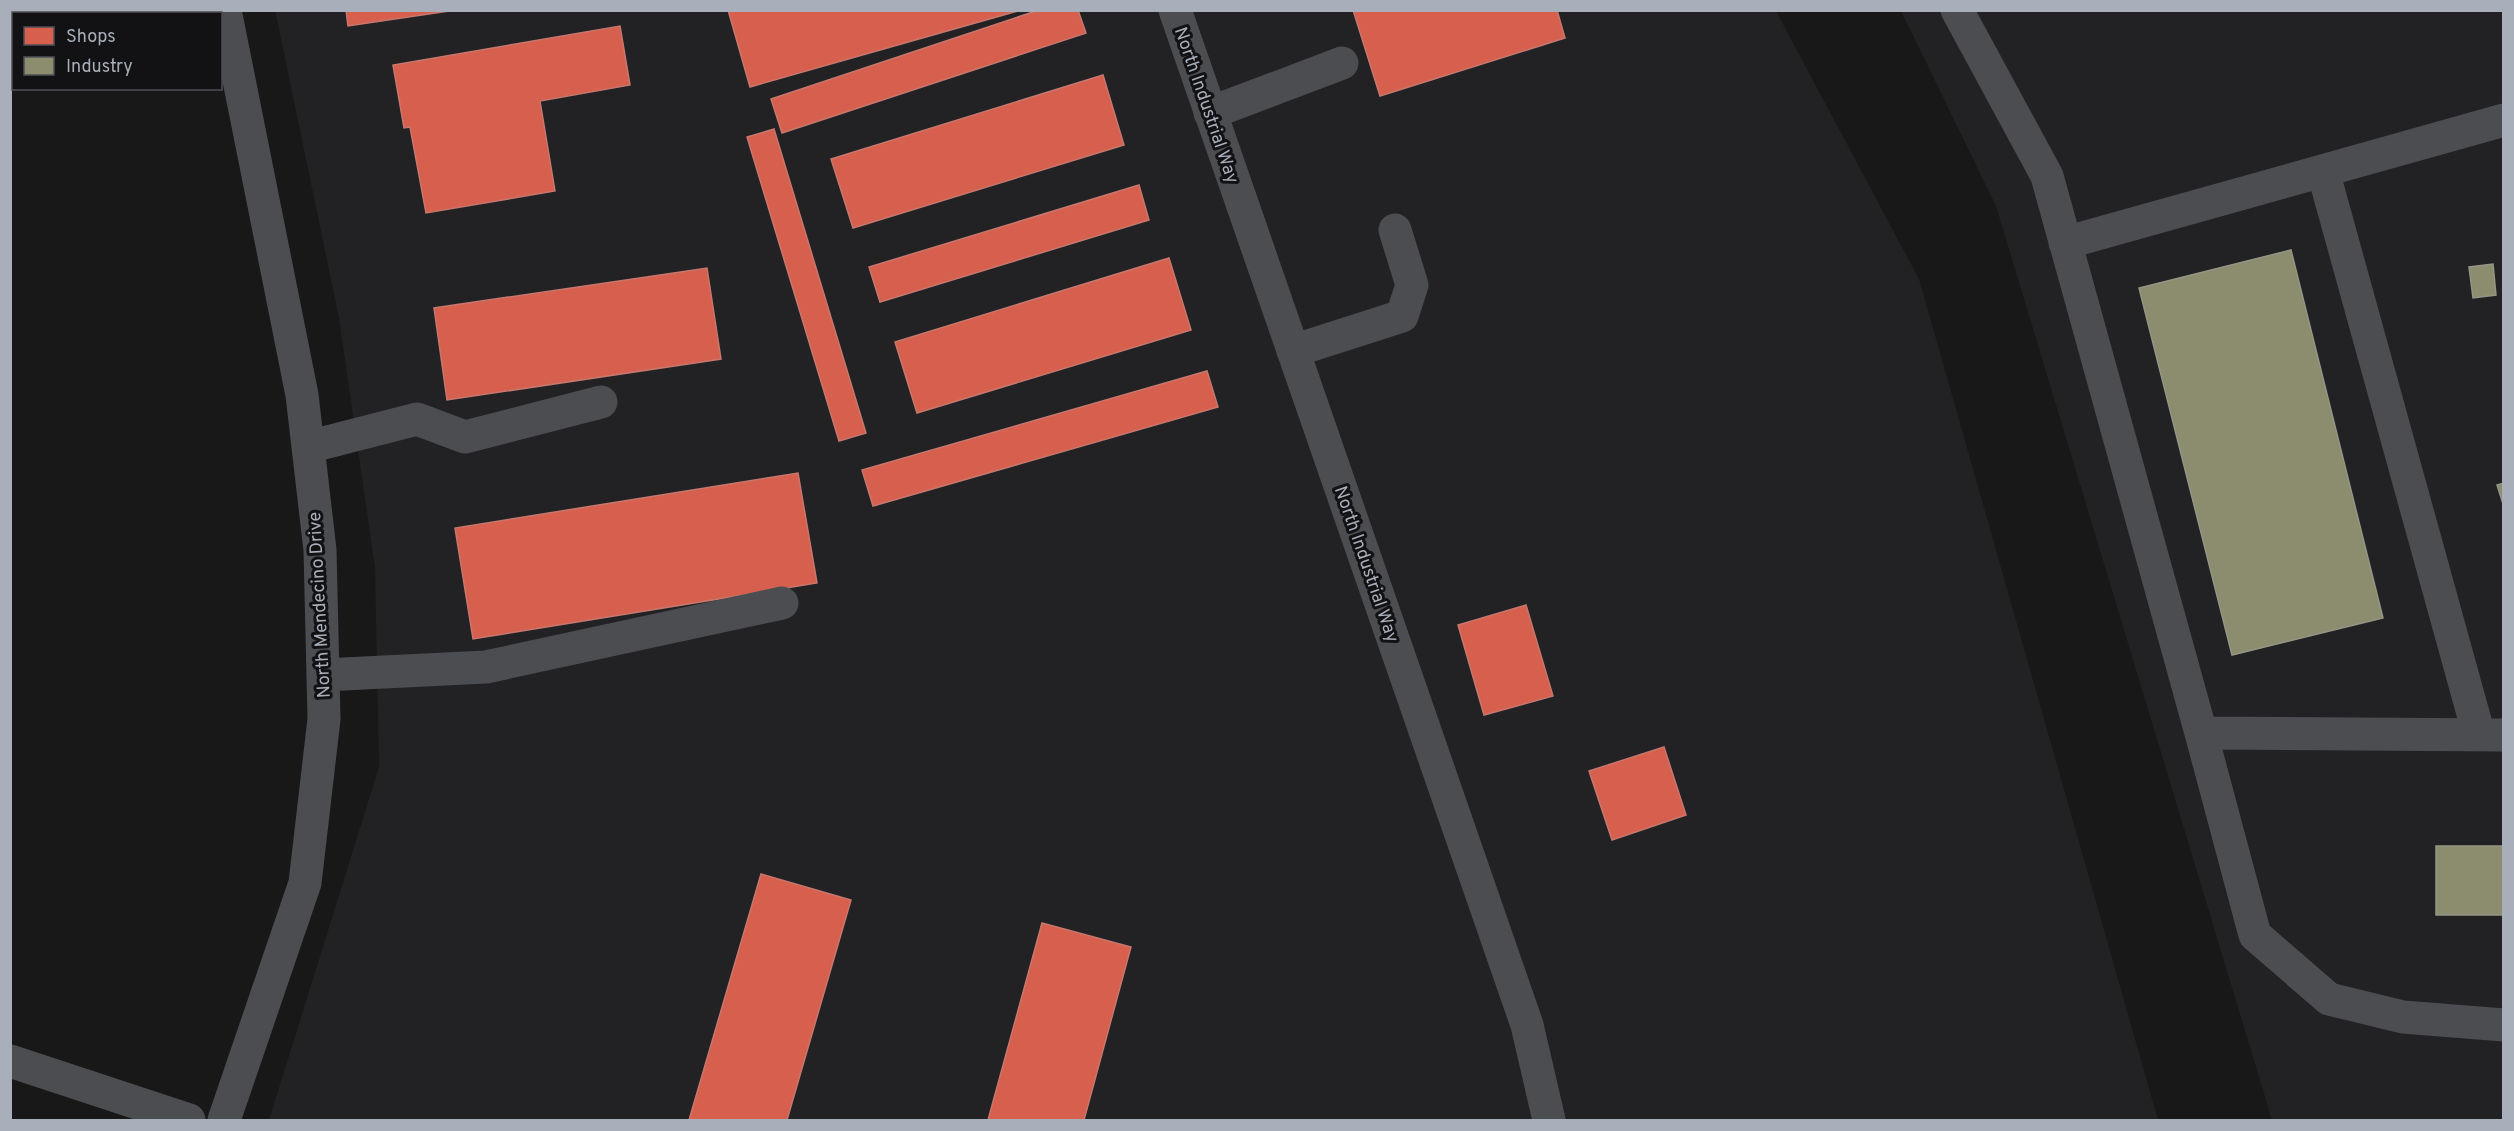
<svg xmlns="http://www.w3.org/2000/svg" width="2514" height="1131" viewBox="0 0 2514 1131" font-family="Overpass,sans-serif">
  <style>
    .built { fill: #222224 }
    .shops { fill: #d6604d; stroke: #c8776e; stroke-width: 1.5 }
    .industry { fill: #8c8c6e; stroke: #949685; stroke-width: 1.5 }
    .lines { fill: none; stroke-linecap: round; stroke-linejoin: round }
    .minor { stroke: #4c4d51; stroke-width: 33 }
    .labels { text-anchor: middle; stroke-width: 6; stroke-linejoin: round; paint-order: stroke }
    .street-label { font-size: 18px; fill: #a8aeba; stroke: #121214 }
  </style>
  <rect width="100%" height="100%" fill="#181818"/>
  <path class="built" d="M275,10L1776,11L1919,279L2158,1120H269L379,767L375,568L339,318Z
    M1901,11H2503V1120H2272L1996,206Z"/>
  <path class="shops" d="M346,10H456L348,26Z
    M728,10H1021L750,87Z
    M1039,10H1078L1086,33L782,133L771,99Z
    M1353,10H1557L1565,38L1380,96Z
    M620,26L630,85L540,101L555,191L426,213L410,127L404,128L393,65Z
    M1103,75L1124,145L853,228L831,159Z
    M774,129L866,433L839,441L747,137Z
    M1139,185L1149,220L880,302L869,267Z
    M1169,258L1191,330L917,413L895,342Z
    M707,268L721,359L447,400L434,308Z
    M1207,371L1218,407L873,506L862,470Z
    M798,473L817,583L473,639L455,528Z
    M1526,605L1553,696L1484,715L1458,625Z
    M1664,747L1686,815L1612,840L1589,771Z
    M761,874L851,900L787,1120H689Z
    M1042,923L1131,947L1084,1120H988Z"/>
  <path class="industry" d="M2291,250L2383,618L2232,655L2139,288Z
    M2493,264L2496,295L2473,298L2469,267Z
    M2504,483V507L2497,485Z
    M2436,846H2504V915H2436Z"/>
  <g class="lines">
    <path class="minor" d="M1175,10L1527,1025L1549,1120
      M1957,10L2047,176L2201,733L2504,735
      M1210,113L1342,63
      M2323,171L2479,735
      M2065,243L2504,120
      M1293,351L1402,316L1412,285L1395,230
      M308,447L417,419L465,437L601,402
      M323,675L486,667L782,603
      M2201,733L2255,935L2329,999L2403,1017L2504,1025
      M10,1061L189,1120
      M224,1120L305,883L324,719L320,550L302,395L225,10"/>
  </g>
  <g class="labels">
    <g class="street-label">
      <text transform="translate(1207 105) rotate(71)" y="6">North Industrial Way</text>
      <text transform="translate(1367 564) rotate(71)" y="6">North Industrial Way</text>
      <text transform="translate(319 605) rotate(-93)" y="6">North Mendecino Drive</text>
    </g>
  </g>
  <rect width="2514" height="1131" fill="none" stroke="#a8aeba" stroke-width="24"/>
  <rect x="12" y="12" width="210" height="78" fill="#121214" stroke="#4e5056" stroke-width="1.5"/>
  <rect x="24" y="27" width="30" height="18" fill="#d6604d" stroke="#4e5056" stroke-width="1.5"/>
  <text x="66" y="42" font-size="18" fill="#a8aeba">Shops</text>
  <rect x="24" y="57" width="30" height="18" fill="#8c8c6e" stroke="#4e5056" stroke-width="1.5"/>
  <text x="66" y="72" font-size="18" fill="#a8aeba">Industry</text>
</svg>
